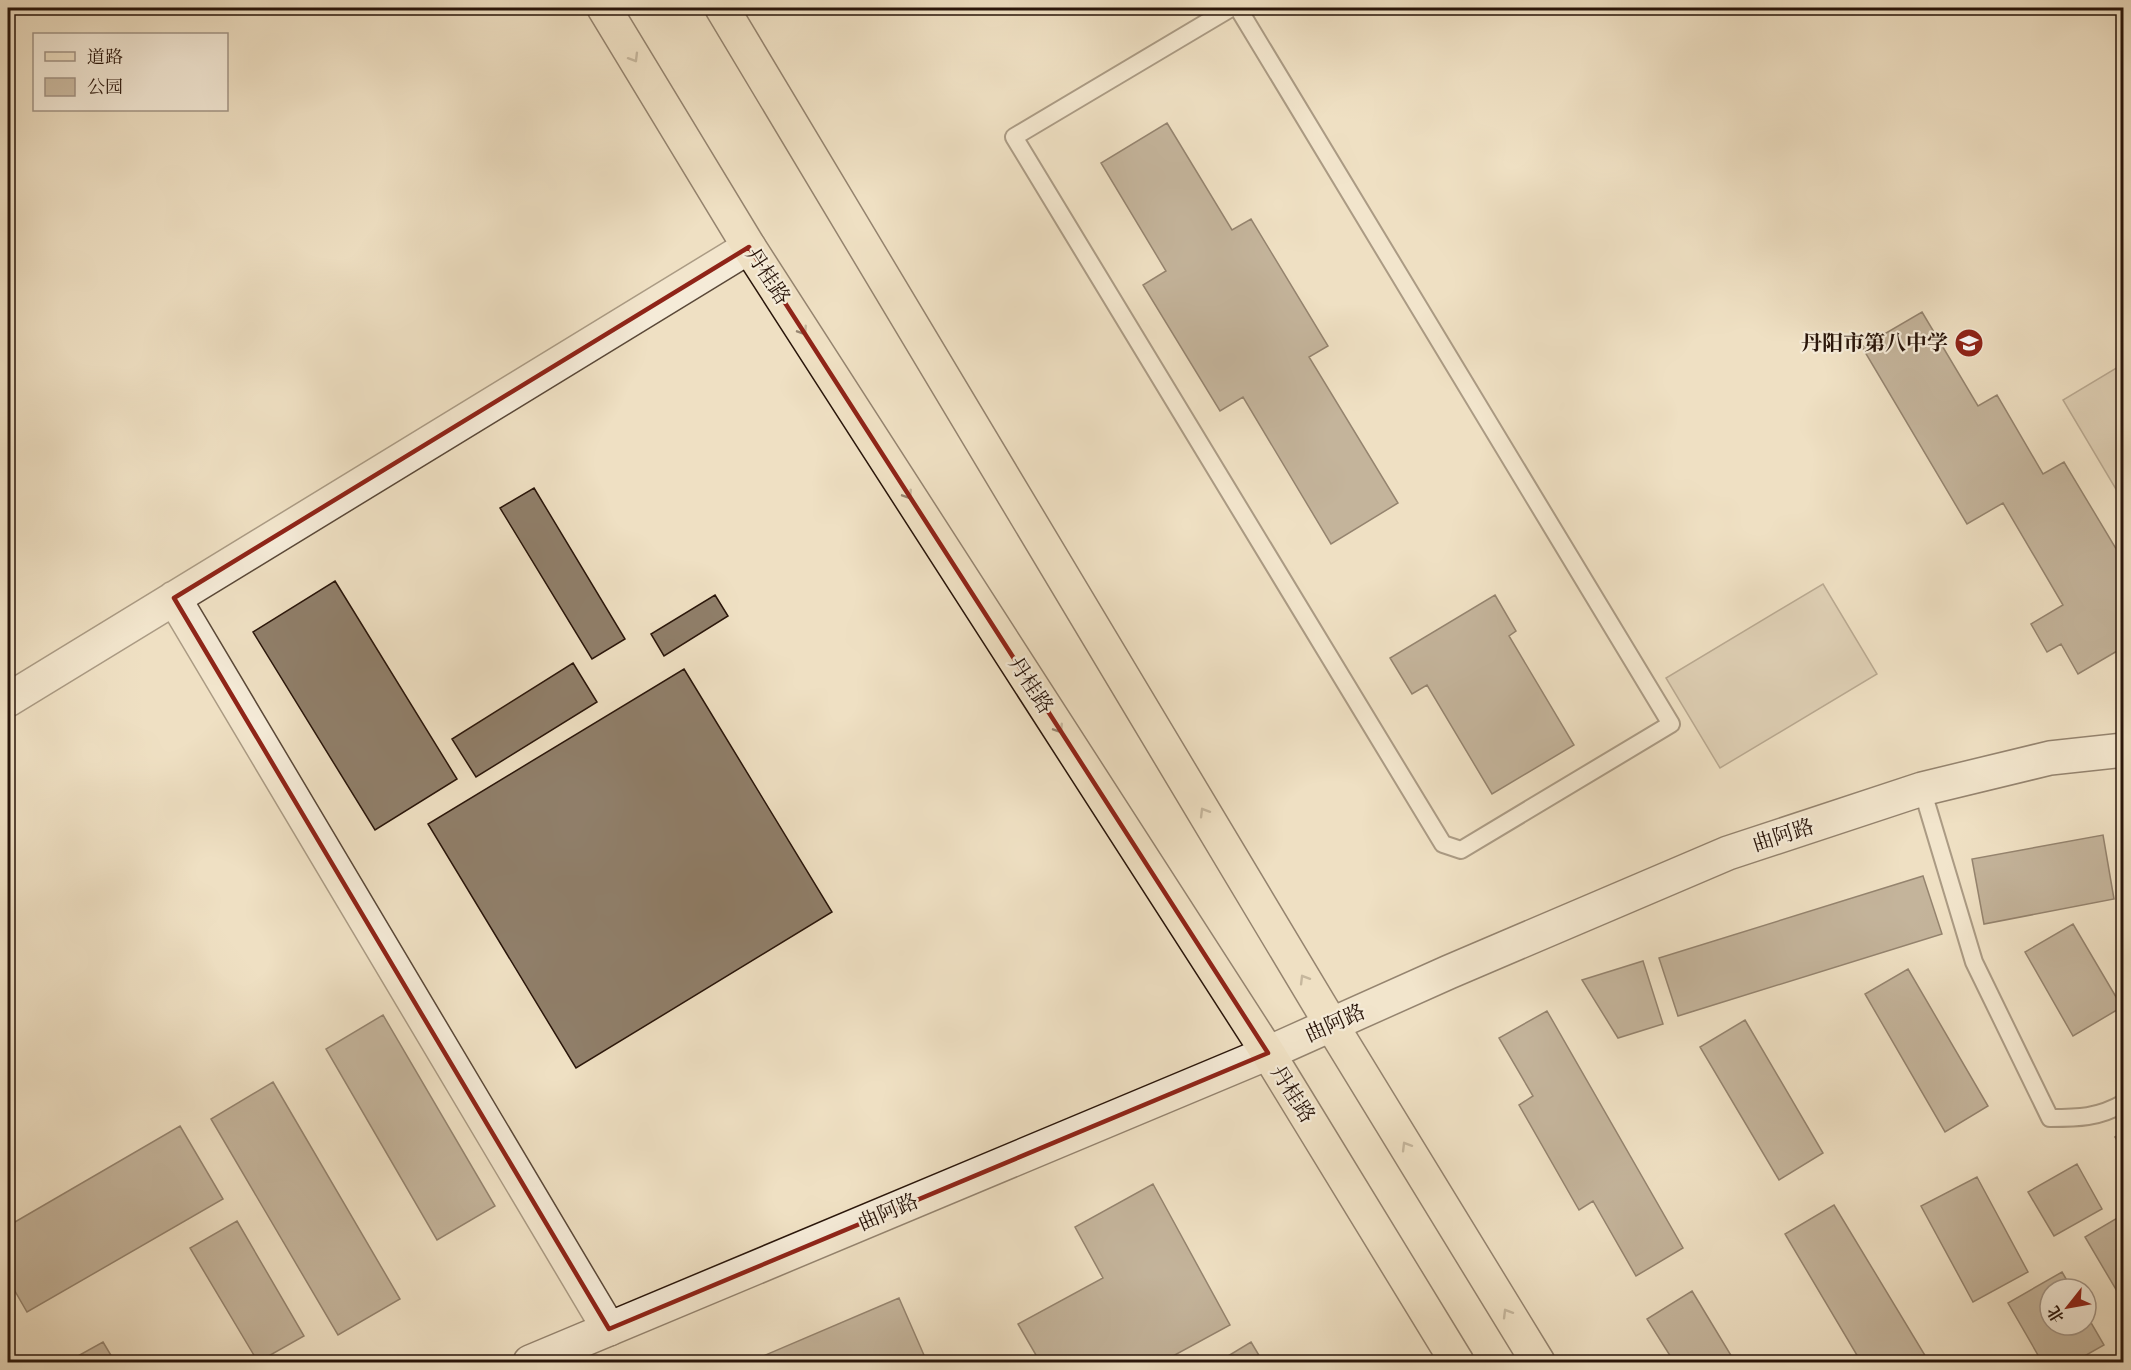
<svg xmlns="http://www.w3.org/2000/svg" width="2131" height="1370" viewBox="0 0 2131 1370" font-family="'Gentium Book Plus','Noto Serif SC',serif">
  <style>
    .green { fill: #cdbda4; stroke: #7b6957; stroke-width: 1.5 }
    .building { fill: #907f6a; stroke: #29150a; stroke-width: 1.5 }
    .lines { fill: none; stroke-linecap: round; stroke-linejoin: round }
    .lane-casing { stroke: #5a4838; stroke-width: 20 }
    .street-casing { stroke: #5a4838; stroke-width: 36 }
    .secondary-casing { stroke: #29150a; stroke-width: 36 }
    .primary-casing { stroke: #29150a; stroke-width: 36 }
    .lane { stroke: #f5ebd8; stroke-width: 16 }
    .street { stroke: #f5ebd8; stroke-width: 33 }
    .secondary { stroke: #f5ebd8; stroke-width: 33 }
    .primary { stroke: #efe0c3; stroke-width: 33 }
    .oneway { stroke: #968570 }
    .marked { fill: none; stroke: #8f2418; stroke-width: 4.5; stroke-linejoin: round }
    .labels { text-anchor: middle; stroke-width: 4.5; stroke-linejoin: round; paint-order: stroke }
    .street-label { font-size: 21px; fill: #29150a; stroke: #f5ebd8 }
    .poi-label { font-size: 21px; font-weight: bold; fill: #29150a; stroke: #f5ebd8; text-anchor: end }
  </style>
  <rect width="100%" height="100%" fill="#efe0c3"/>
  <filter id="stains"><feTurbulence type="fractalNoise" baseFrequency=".00333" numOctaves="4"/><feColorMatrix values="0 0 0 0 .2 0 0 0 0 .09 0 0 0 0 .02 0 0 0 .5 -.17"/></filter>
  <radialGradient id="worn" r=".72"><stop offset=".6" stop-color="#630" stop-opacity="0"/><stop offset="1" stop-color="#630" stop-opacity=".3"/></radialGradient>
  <path class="green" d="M2123,364V501L2063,400Z
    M1823,584L1877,674L1720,768L1666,678Z"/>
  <path class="building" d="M1167,123L1232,230L1251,219L1328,346L1309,357L1398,503L1331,544L1243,397L1220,411L1143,285L1166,271L1101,163Z
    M1922,312L1978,406L1997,395L2043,474L2064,462L2124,562V647L2078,674L2061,644L2047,652L2031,624L2063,605L2003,503L1967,524L1862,347Z
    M534,488L625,639L592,659L500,508Z
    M335,581L457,779L375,830L253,632Z
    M715,595L728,616L664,656L651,634Z
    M1495,595L1516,631L1509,636L1574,745L1492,794L1427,685L1412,694L1390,658Z
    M573,663L597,702L476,777L452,739Z
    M684,669L832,912L576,1068L428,824Z
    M2103,835L2114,899L1984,924L1972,859Z
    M2124,836V871L2118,837Z
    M1923,876L1942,934L1678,1016L1659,958Z
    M2073,924L2122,1007L2073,1036L2025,952Z
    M1643,961L1663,1024L1618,1038L1582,980Z
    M1908,969L1988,1106L1945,1132L1865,994Z
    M1547,1011L1683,1248L1636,1276L1593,1201L1579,1210L1519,1105L1533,1096L1499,1038Z
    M383,1015L495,1206L437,1240L326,1049Z
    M1745,1020L1823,1153L1779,1180L1700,1047Z
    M273,1082L400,1299L338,1335L211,1119Z
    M180,1126L223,1199L27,1312L8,1279V1226Z
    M2124,1131V1152L2115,1137Z
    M2077,1164L2102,1209L2054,1236L2028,1192Z
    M1977,1177L2028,1272L1973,1302L1921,1206Z
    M1153,1184L1230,1325L1162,1362H1040L1018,1324L1103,1278L1075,1227Z
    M1834,1205L1929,1362H1861L1785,1234Z
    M2124,1214V1303L2085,1237Z
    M237,1221L304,1336L258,1362L190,1248Z
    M2062,1272L2072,1289H2050V1325H2086V1314L2104,1345L2074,1362H2042L2008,1303Z
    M1692,1291L1735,1362H1674L1647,1319Z
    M899,1298L927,1362H749Z
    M103,1342L115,1362H67Z
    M1251,1342L1263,1362H1218Z"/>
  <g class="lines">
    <g class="lane-casing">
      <path id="lane" d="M1231,8L1014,137L1443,844L1461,850L1671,724L1238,8
        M1922,789L1974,962L2050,1118C2078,1118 2098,1118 2124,1103"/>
    </g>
    <g class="street-casing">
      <path id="street" d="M174,598L609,1329
        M8,700L749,247"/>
    </g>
    <g class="secondary-casing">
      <path id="secondary" d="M530,1362L1268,1053L1449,972L1728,853L1922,789L2050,758L2124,750"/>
    </g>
    <g class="primary-casing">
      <path id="primary" d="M604,8L749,247L1268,1053L1457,1362
        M722,8L1331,1024L1538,1362"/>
    </g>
    <use href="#lane" class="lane"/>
    <use href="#street" class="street"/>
    <use href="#secondary" class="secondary"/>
    <use href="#primary" class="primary"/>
  </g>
  <defs><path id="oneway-chevron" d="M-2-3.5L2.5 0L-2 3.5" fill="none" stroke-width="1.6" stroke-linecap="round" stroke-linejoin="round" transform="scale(1.5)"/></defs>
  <g class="oneway">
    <use href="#oneway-chevron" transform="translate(634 58) rotate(59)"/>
    <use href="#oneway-chevron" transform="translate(803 331) rotate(57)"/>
    <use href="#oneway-chevron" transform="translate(908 495) rotate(57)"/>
    <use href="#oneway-chevron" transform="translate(1059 729) rotate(57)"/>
    <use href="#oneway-chevron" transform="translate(1204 812) rotate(-121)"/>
    <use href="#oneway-chevron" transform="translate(1304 979) rotate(-121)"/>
    <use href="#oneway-chevron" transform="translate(1406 1146) rotate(-121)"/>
    <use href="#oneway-chevron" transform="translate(1507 1313) rotate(-121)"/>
  </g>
  <path d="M0 0H2131V1370H0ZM749,247L1268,1053L609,1329L174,598Z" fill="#efe0c3" fill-opacity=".55" fill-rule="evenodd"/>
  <path class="marked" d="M749,247L1268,1053L609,1329L174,598Z"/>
  <defs>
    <g id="school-disc" transform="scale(1.5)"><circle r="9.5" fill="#8f2418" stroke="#f5ebd8"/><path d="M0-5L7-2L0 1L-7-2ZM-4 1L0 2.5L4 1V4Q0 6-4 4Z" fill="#fff"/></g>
  </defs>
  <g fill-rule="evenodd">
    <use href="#school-disc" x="1969" y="343"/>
  </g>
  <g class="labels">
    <g class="street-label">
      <text transform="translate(768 276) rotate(57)" y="7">丹桂路</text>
      <text transform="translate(1031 685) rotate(57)" y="7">丹桂路</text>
      <text transform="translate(1783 835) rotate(-18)" y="7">曲阿路</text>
      <text transform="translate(1335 1023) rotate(-24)" y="7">曲阿路</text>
      <text transform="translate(1293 1094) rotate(58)" y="7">丹桂路</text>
      <text transform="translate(888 1212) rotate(-23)" y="7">曲阿路</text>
    </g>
    <g class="poi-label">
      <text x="1948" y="350">丹阳市第八中学</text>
    </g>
  </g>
  <rect width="2131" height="1370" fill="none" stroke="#efe0c3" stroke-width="30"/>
  <rect x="9" y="9" width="2113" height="1352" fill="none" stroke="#29150a" stroke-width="3"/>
  <rect x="15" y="15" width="2101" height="1340" fill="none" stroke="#29150a" stroke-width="1.5"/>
  <rect x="33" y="33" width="195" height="78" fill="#f5ebd8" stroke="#a39586" stroke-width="1.5"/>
  <rect x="45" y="52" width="30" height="9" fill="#efe0c3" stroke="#a39586" stroke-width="1.5"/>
  <text x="87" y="63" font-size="18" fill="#29150a">道路</text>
  <rect x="45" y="78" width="30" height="18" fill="#cdbda4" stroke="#a39586" stroke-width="1.5"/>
  <text x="87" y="93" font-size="18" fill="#29150a">公园</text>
  <g transform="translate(2068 1307) rotate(239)"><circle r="28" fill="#f5ebd8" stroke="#a39586" stroke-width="1.5"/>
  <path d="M0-4.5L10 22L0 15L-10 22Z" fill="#8f2418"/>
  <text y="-9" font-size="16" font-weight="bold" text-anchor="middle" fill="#29150a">北</text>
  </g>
  <rect width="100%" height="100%" filter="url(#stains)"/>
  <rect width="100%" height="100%" fill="url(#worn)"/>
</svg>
